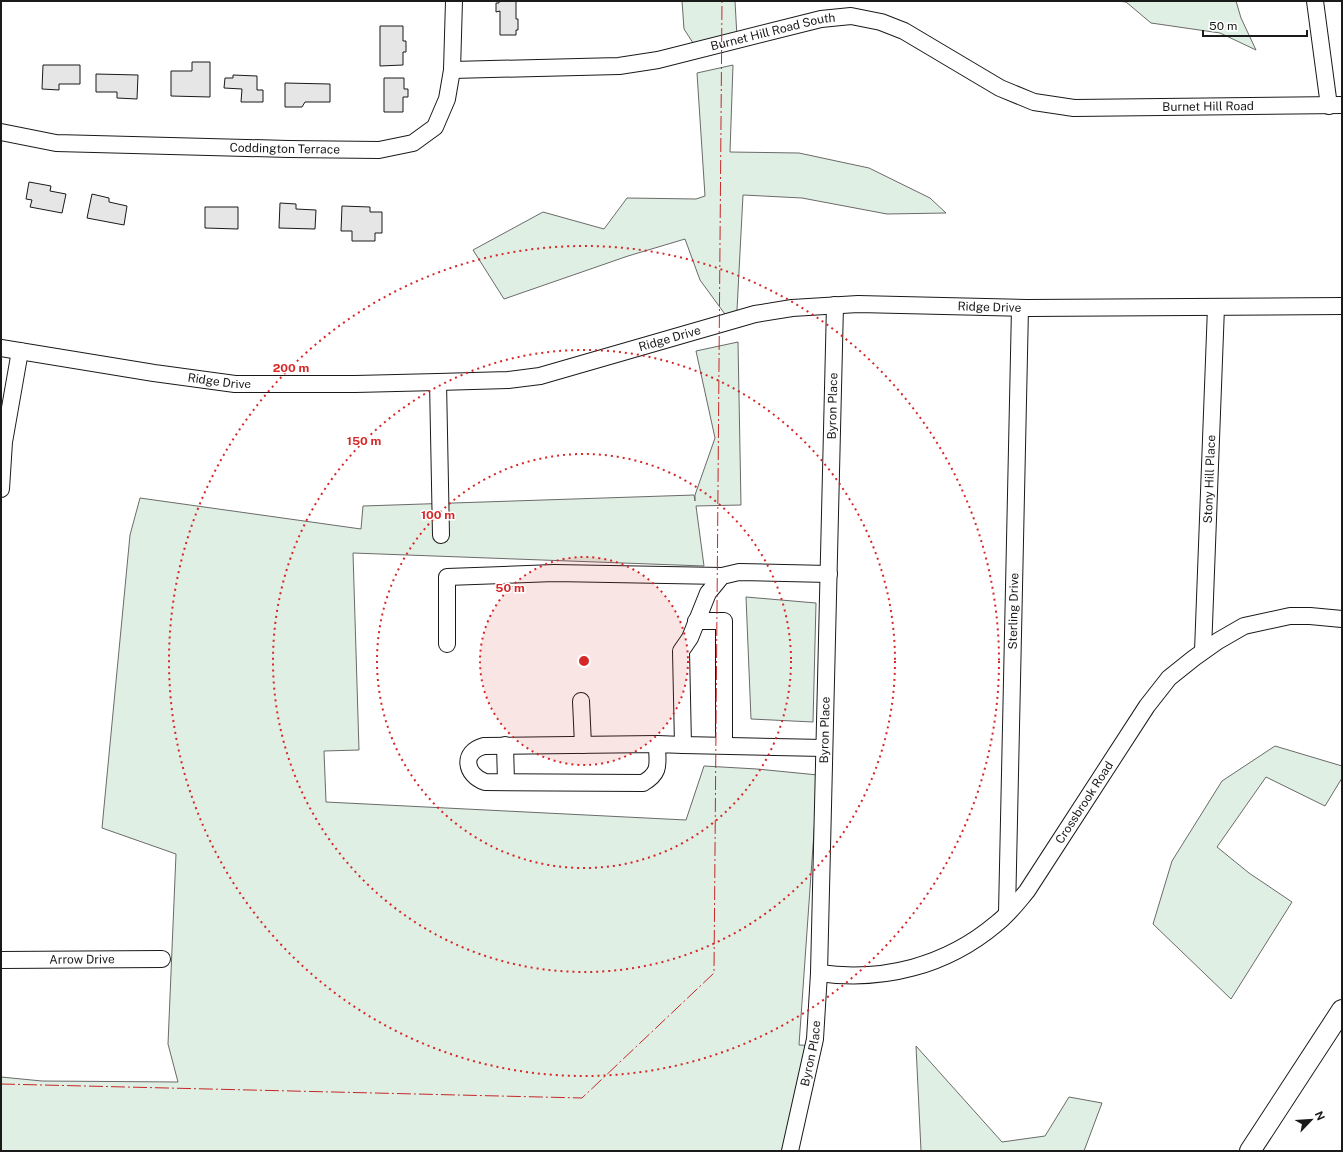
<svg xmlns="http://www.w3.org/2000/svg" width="1343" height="1152" viewBox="0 0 1343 1152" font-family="'Public Sans',sans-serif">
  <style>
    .green { fill: #e0efe3; stroke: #6a6a6a }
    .building { fill: #e6e6e6; stroke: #1a1a1a }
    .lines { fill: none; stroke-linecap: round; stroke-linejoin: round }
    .minor-casing { stroke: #1a1a1a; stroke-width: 18 }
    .major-casing { stroke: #1a1a1a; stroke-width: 22 }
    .minor { stroke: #fff; stroke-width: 16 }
    .major { stroke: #fff; stroke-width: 20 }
    .power { stroke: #c62828; stroke-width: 1; stroke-dasharray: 14 3 2 3; stroke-linecap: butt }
    .ring { fill: none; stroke: #d62828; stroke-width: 2; stroke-dasharray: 2 4 }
    .labels { text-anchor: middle; stroke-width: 3; stroke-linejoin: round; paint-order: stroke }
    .street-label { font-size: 12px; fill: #1a1a1a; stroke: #fff }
    .centre { fill: #d62828; stroke: #fff; stroke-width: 2 }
    .ring-label { font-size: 12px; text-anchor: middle; font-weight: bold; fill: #d62828; stroke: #fff; stroke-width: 3; stroke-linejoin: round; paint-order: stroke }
  </style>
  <rect width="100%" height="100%" fill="#fff"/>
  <path class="green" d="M682,1H735L737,37L695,46L684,29Z
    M1117,1H1236L1241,18L1256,50L1220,33L1151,23L1126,2Z
    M733,65L730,152L799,153L869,168L930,198L946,213L887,214L802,198L743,195L737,310L727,317L700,280L685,239L628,256L504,299L473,250L543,212L604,229L627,198L696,199L705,196L697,73Z
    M738,342L741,505L696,506L704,566L353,553L359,750L324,751L326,802L686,820L704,766L757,769L818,775L799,1045L820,1046L793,1151H1V1077L42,1081L178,1082L168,1044L176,854L102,828L130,535L140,498L361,529L363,506L694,495L695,501V495L715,438L696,351Z
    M746,597L816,603L813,722L751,719Z
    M1275,746L1342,766V778L1325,806L1266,777L1217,847L1249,873L1292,902L1231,999L1153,924L1172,861L1222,781Z
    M916,1046L1002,1142L1045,1136L1069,1097L1102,1103L1084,1151H921Z"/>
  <path class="building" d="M499,1H516V19H518V30H516V35H500V11L496,12V3H499Z
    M380,26H403V41H406V52H403V65L380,66Z
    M192,62H210V97L171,96V71H192Z
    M43,65H80V84H59V90L42,89Z
    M96,74L138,75L137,99L117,98V92H96Z
    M233,75L257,76V90H263V102H241L242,89L224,88L225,78H233Z
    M384,78H404V89H408V97H403V112H384Z
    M285,83L330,84V102H305L302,107H285Z
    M29,182L51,186L50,191L66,194L62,213L30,207L32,200L26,199Z
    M92,194L109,198V202L127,206L124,225L87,218Z
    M280,203L296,204V209L316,210L315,229L279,228Z
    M342,206L370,207V212H382V233H375V241H352V231H341Z
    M205,207H238V229L205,228Z"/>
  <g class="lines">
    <g class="minor-casing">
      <g id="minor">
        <path d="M1315,1L1329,106"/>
        <path id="s1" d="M452,70L619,66L658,60L821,19L851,16L881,22L904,31L1000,88L1034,102L1074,108L1342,105"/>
        <path id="s2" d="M1,132L56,143L288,149L379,150L413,143L435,127L447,99L452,70L454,1"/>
        <path id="s3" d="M1,348L154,373L235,384H355L438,382L508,380L540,376L755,314L792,308L858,304L1027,308L1342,306"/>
        <path d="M438,382L441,535"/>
        <path d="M1,489L4,442L20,351"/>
        <path d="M696,621H724V745"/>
        <path d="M447,644V577L554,573L722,576"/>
        <path id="s4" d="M1203,651L1216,307"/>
        <path d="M581,701L583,745"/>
        <path d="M657,744C657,763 662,772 643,783L485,782C465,775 461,752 484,746L657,744L683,745"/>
        <path d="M505,745L506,782"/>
        <path d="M824,748L683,745L681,651L690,638L708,593L722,576L739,572L829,574"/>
        <path id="s5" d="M1007,913L1020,308"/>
        <path id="s6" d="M1,960L162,959"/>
        <path id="s7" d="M819,973C883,982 946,966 996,924C1008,915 1017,903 1027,891L1147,706L1169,678L1194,658L1218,641L1244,626L1290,616H1310L1342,619"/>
        <path id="s8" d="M790,1151L815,1039L819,973L835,305"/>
      </g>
    </g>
    <g class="major-casing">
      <path id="major" d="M1250,1151L1342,1010"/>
    </g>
    <use href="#minor" class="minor"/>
    <use href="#major" class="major"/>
    <path class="power" d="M1,1084L582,1098L714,973L722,1"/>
  </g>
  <circle cx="584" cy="661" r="104" fill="#d62828" fill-opacity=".12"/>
  <g class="ring">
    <circle cx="584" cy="661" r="104"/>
    <circle cx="584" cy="661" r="207"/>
    <circle cx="584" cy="661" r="311"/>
    <circle cx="584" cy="661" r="415"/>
  </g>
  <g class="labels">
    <g class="street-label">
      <text dy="4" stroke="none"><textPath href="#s1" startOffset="325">Burnet Hill Road South</textPath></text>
      <text dy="4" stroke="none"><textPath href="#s1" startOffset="783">Burnet Hill Road</textPath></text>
      <text dy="4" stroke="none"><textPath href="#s2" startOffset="285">Coddington Terrace</textPath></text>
      <text dy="4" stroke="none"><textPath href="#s3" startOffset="1001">Ridge Drive</textPath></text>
      <text dy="4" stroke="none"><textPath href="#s3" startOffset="677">Ridge Drive</textPath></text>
      <text dy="4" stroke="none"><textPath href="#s3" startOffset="221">Ridge Drive</textPath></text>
      <text dy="4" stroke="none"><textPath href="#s8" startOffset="748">Byron Place</textPath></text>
      <text dy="4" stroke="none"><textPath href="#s4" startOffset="172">Stony Hill Place</textPath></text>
      <text dy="4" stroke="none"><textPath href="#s5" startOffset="302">Sterling Drive</textPath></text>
      <text dy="4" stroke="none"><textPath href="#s8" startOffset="424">Byron Place</textPath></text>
      <text dy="4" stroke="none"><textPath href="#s7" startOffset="340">Crossbrook Road</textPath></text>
      <text dy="4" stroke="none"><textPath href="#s6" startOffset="81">Arrow Drive</textPath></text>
      <text dy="4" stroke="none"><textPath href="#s8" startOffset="100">Byron Place</textPath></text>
    </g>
  </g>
  <circle cx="584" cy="661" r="6" class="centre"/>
  <g class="ring-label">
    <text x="291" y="372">200 m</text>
    <text x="364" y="445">150 m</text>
    <text x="438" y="519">100 m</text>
    <text x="510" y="592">50 m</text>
  </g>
  <rect width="1343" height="1152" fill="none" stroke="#1a1a1a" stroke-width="4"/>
  <g transform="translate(1311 1120) rotate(65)" stroke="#ffffff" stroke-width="3" paint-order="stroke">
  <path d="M0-3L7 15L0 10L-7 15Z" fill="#1a1a1a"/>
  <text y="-6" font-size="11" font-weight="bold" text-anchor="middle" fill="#1a1a1a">N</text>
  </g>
  <path d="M1203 30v6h104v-6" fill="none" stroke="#1a1a1a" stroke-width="2"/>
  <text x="1209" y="30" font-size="12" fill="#1a1a1a" stroke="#ffffff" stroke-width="3" paint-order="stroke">50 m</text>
</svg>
